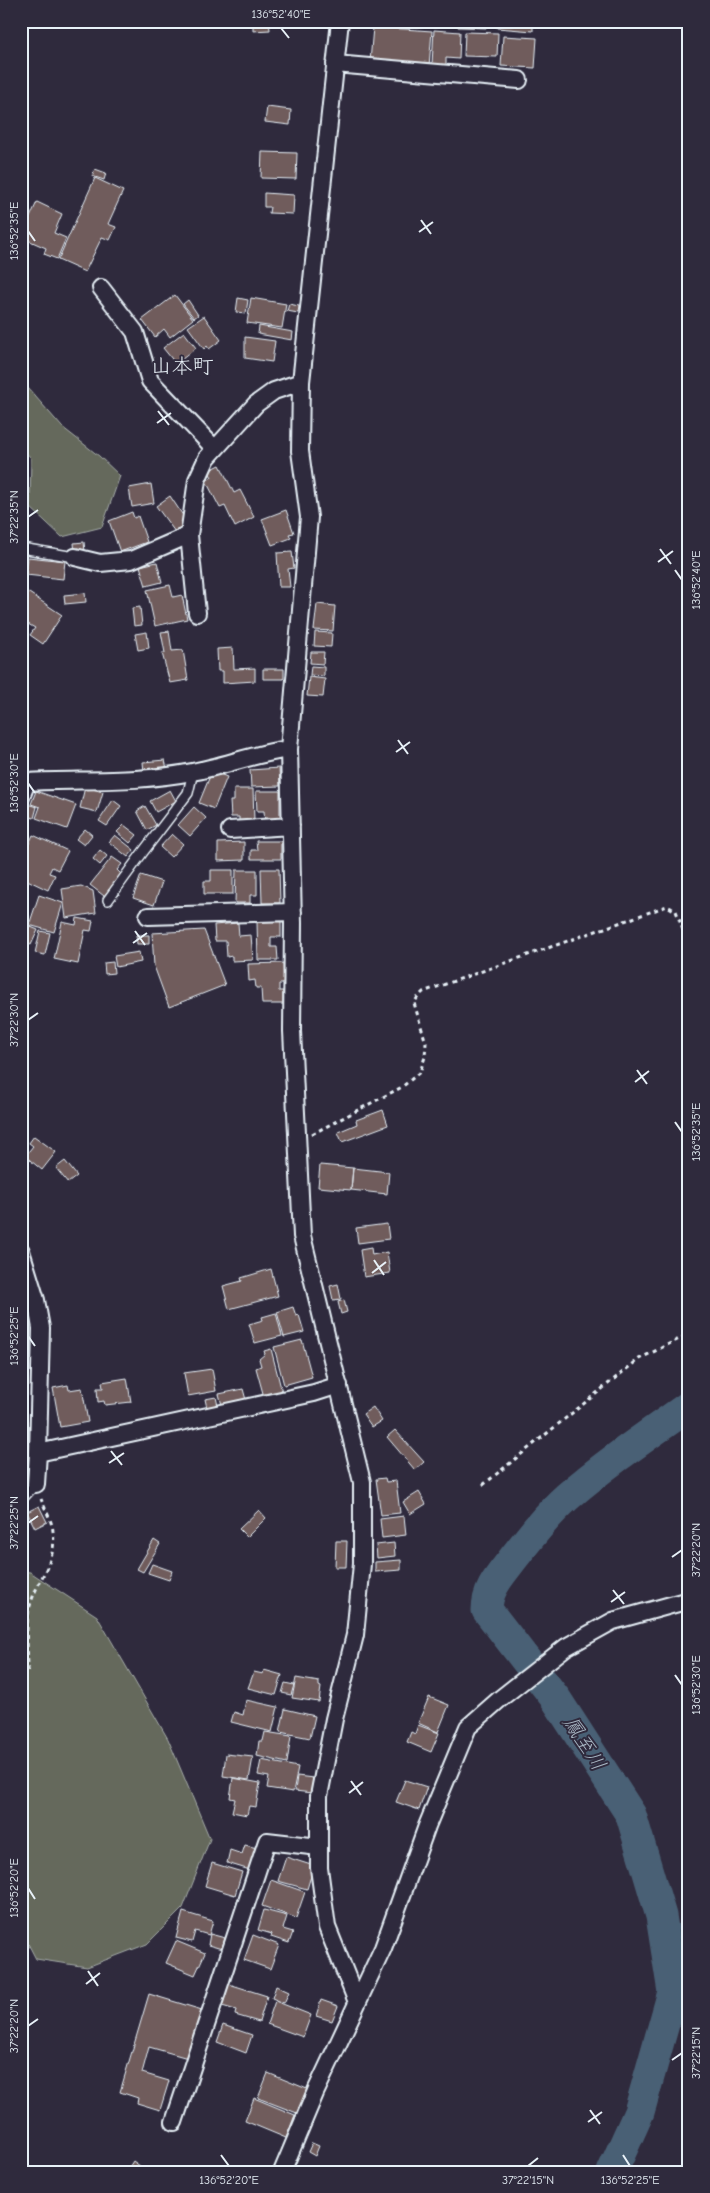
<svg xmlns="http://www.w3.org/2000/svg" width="710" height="2193" viewBox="0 0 710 2193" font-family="'Comic Neue','Klee One',sans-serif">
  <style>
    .green { fill: #65695b; stroke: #a6adaa }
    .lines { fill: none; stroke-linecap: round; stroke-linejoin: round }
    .river { stroke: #4a6175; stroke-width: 31 }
    .building { fill: #6f5c5c; stroke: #e8f1f8 }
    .lane-casing { stroke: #e8f1f8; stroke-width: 12 }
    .street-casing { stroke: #e8f1f8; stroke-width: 20 }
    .path { stroke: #e8f1f8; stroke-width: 3; stroke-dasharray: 4 4; stroke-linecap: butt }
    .lane { stroke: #2f2a3d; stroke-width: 9 }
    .street { stroke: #2f2a3d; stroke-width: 16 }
    .ticks { fill: none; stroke: #e8f1f8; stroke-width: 2 }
    .labels { text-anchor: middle; stroke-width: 4; stroke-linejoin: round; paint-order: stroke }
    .water-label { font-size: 20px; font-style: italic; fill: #a9b7c4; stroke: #2f2a3d }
    .quarter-label { font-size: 21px; fill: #e8f1f8; stroke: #2f2a3d }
    .neatline { fill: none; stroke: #e8f1f8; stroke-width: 2 }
    .ticks-label { font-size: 12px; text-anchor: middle; fill: #e8f1f8 }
  </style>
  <rect width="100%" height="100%" fill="#2f2a3d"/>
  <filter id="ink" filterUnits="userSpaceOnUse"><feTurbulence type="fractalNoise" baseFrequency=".02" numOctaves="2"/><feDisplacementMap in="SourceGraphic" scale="10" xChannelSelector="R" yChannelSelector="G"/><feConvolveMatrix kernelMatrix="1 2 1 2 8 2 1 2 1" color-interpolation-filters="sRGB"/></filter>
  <g filter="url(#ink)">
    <path class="green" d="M21,380L62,427L99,456L120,476L102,527L62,537L30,507L31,458L21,447Z
      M21,1571L30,1572L97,1616L168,1739L210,1839L183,1908L147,1944L87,1967L36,1959L21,1930Z"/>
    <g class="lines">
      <path class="river" d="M612,2172L639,2112L673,1992L661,1916L631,1815L556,1699L487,1610C487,1589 500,1576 512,1560C529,1538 546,1516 567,1497C605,1464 648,1435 689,1406"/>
    </g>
    <path class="building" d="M253,21H269L270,30L253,31Z
      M362,21H423V27L362,24Z
      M458,21H486V28L458,27Z
      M498,21H533V31L497,28Z
      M373,27L432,31L429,66L370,62Z
      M434,30L460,32L459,59L446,58V65L432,64Z
      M465,32L498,33L497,57L464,56Z
      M503,36L537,38L535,68L501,66Z
      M267,107L291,110L290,125L265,122Z
      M262,152L297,153L296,179L261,178Z
      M95,169L106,173L104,180L92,176Z
      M95,178L123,191L108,224L116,227L110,240L102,237L85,272L58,260Z
      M264,193L294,195L293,214L269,213L270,207H264Z
      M37,202L62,214L54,233L66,238L57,259L44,254L46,248L21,237Z
      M175,295L193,319L170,337L164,329L155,337L142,320Z
      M238,298L248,300L246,313L236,312Z
      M251,298L286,304L282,328L247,323Z
      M188,300L198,315L194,318L183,304Z
      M289,304L299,306L298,313L287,311Z
      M204,316L221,340L209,349L207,346L204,349L188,327Z
      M259,326L293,332L292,340L258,334Z
      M184,332L196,348L176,364L163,348Z
      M245,337L275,341L272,362L245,358Z
      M220,465L234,493L240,490L254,517L235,527L225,506L220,508L206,481L212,477L208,471Z
      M151,484L154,503L132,507L129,488Z
      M170,496L188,523L175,532L156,506Z
      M286,510L294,533L289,534L291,538L272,545L262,519Z
      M132,512L134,518L138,516L147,542L120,552L109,521Z
      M84,542L85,552L75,553L74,543Z
      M292,552L294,568L288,569L290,587H279L277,553Z
      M28,557L65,561L63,579L26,575Z
      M157,562L162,582L146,586L140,566Z
      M170,585L173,597L182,595L187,619L155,626L147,590Z
      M26,591L62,615L43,644L30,635L35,628L21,620V597Z
      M85,593L86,602L65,604L64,595Z
      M317,604L335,606L333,631L314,630Z
      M140,607L142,625L134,626L132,608Z
      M169,631L172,651L183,650L188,680L170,683L162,653H165L161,632Z
      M147,632L149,648L138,650L135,634Z
      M315,632L332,633L331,647L314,646Z
      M233,648L234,669L255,668V681L223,683V671H218L217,649Z
      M311,652H324L323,664L310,663Z
      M311,666L324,667V676L310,675Z
      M263,669H284V679H263Z
      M309,677L325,679L323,697L307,696Z
      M165,760L167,769L144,772L143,762Z
      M279,768L280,786L251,787L250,770Z
      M212,771L227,777L214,809L199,803Z
      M85,787L103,792L97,812L80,808Z
      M234,789H253L254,821L239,822V817H231L230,801H234Z
      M170,790L176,801L156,812L150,801Z
      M36,791L76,805L67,829L36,818L40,807L31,804Z
      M256,791H280V818H274V824H265L264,811H257Z
      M113,800L121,806L107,826L99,821Z
      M27,804L37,807L34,818L24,815Z
      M145,806L156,825L147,830L137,811Z
      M194,807L206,818L190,836L178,825Z
      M124,825L137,835L130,843L117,832Z
      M85,829L92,835L84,845L76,839Z
      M172,834L183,844L171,857L160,847Z
      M33,835L68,851L58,870L52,867L49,873L55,875L48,890L21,877V860Z
      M115,835L134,850L128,857L109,842Z
      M256,841H281V859H251V850H257Z
      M244,842V860L218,861V843Z
      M100,850L107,856L100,865L93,859Z
      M112,857L122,864L117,870L121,874L104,896L90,885Z
      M261,869H279L280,903H262Z
      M211,870H233V894H204V881H211Z
      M236,870H257V895H250V903H235Z
      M141,875L162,882L154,905L133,898Z
      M81,886L93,891L96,913L66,918L62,889Z
      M39,895L63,903L54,932L29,925Z
      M77,918L93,921L91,931L85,930L78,964L54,959L62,922L76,925Z
      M281,921V937H271V947H277L278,960H258L257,922Z
      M21,923L38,930L31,945L21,941Z
      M238,923L239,936L251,935L253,960L232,961V956L227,957L226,941H215L214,925Z
      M204,930L225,985L169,1007L154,966L152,933Z
      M40,931L50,933L45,955L35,953Z
      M136,935H149V944H137Z
      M139,952L141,962L116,967L114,956Z
      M113,962L114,973L105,974L104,963Z
      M283,963L284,984H279V991H283V1004H262L261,988H256L255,980L249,981L248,964Z
      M383,1110L388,1125L342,1142L338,1132L357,1124L356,1120Z
      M34,1136L56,1152L42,1170L25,1156L33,1146L29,1143Z
      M65,1161L77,1176L68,1183L56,1168Z
      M320,1165L353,1168L351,1190L318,1187Z
      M353,1168L389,1172L387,1194L351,1190Z
      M387,1224L389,1239L358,1243L356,1228Z
      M371,1248L372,1255L387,1252L390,1273L364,1277L360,1250Z
      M271,1269L278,1296L229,1309L223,1286L242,1281L241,1278Z
      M338,1284L341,1299L333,1300L330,1286Z
      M344,1300L347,1312L341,1314L338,1302Z
      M293,1307L296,1316L299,1315L304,1332L284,1337L277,1312Z
      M276,1313L282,1336L255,1343L249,1324L263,1320L262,1317Z
      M302,1340L312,1377L284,1385L274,1347Z
      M271,1349L282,1392L264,1397L256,1368L261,1366L259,1359L265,1354L264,1351Z
      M212,1369L216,1391L188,1396L184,1373Z
      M127,1378L131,1402L105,1405L104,1401L98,1402L97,1388H103L102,1382Z
      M68,1385L69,1390L82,1388L88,1422L60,1427L53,1388Z
      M243,1389L246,1400L222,1405L219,1394Z
      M216,1397L218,1406L207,1408L205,1399Z
      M373,1407L382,1421L372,1427L363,1414Z
      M395,1430L424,1462L415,1470L387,1437Z
      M385,1478L386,1482L396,1481L400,1513L381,1515L376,1479Z
      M419,1492L426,1504L410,1514L403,1502Z
      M39,1506L47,1522L35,1528L27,1512Z
      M259,1510L266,1518L247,1537L239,1529Z
      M404,1516L406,1535L382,1538L380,1519Z
      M154,1540L160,1544L143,1572L137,1569Z
      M336,1541H347L346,1567H335Z
      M394,1543L395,1556L377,1558L376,1545Z
      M401,1560V1570L375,1572V1562Z
      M152,1564L172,1571L169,1580L148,1573Z
      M264,1670L282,1675L276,1695L248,1688L254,1672L263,1674Z
      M296,1678L319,1682V1686L321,1687L319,1702L292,1698Z
      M285,1683L294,1685L291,1695L282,1693Z
      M429,1697L449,1705L438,1732L418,1723Z
      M246,1700L278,1707L272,1732L231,1722L234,1712L243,1715Z
      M285,1709L315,1716L310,1738L280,1732Z
      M418,1725L439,1733L431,1752L407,1742L411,1732L415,1734Z
      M265,1732L291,1736L287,1763L257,1756L259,1741H263Z
      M226,1754L253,1757L249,1780L223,1776Z
      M261,1760L298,1767L293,1792L267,1788L269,1777L258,1775Z
      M297,1776L313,1778L312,1793L295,1791Z
      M233,1778L260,1783L256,1807L249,1806L247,1815L232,1812L235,1799L230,1798Z
      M405,1780L427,1787L419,1810L396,1802Z
      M245,1845L257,1848L250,1870L227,1863L230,1850L242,1854Z
      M286,1857L314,1866L307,1889L278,1881Z
      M212,1863L242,1872L235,1895L205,1886Z
      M271,1880L305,1892L296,1918L262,1906Z
      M264,1910L287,1916L283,1929L293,1932L289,1943L271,1937L272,1934L258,1930Z
      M183,1912L213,1921L209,1935L195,1931L192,1942L176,1938Z
      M210,1934L225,1938L222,1949L208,1945Z
      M253,1935L279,1945L270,1969L244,1960Z
      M176,1941L205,1953L195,1975L166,1963Z
      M229,1984L267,1996L259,2022L235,2015L236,2010L222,2006Z
      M276,1986L289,1992L284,2003L272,1998Z
      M149,1994L202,2010L188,2058L149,2047L142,2073L169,2081L160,2110L137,2103L138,2098L120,2092Z
      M321,2000L338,2006L332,2021L316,2016Z
      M275,2001L311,2015L303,2037L267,2024Z
      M223,2025L252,2035L246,2053L217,2042Z
      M268,2073L307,2089L297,2113L258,2098Z
      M254,2098L295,2115L286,2138L245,2121Z
      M312,2143L319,2146L315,2156L308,2152Z
      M133,2161L148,2172H126Z"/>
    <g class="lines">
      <g class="lane-casing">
        <path id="lane" d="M21,548L75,557
          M108,900L143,852L188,793L193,772
          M21,1500L36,1484"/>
      </g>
      <g class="street-casing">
        <path id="street" d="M340,21L301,382L300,451L309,517L289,749L293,923L292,1031L302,1236L362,1482V1564L355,1635L334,1719L319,1796V1868L327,1927L357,2002
          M335,64L519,80
          M101,288L135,332L150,381L215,449
          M189,535L197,613
          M75,557L100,563L131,560L189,535L197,480L207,458L256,404L274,391L301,382
          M21,797L27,782C82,779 137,783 192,772C225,766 256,753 289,749
          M230,830L291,826
          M148,916L293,912
          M21,1251L36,1300L41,1328L38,1453L314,1393L339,1385
          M36,1484L38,1453
          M174,2122L267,1841L319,1847
          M282,2172L316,2091L383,1948L427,1826L468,1727L501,1698L566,1647L613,1621L689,1600"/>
      </g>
      <path class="path" d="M312,1134L402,1087L420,1072L425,1057L426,1043L414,1003L418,997L423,992L667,906L676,911L689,946
        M483,1485L639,1359L689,1334
        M28,1671C28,1653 25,1627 29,1610C35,1581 58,1562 53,1531C52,1521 45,1509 41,1499"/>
      <use href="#lane" class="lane"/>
      <use href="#street" class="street"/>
    </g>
  </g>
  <path class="ticks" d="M281,28L289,38M421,220L431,234M28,231L35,241M419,232L433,222M158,411L169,425M157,423L171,413M28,517L38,510M660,549L671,564M658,562L673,551M675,570L682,580M398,740L408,754M396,752L410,742M28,783L35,793M135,931L145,945M133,943L147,933M28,1020L38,1013M637,1070L647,1084M635,1082L649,1071M675,1122L682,1132M374,1260L384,1275M372,1273L386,1262M28,1336L35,1346M111,1451L122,1465M109,1463L124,1453M28,1523L38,1516M672,1557L682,1550M613,1590L624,1604M611,1602L625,1592M675,1675L682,1685M351,1781L361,1795M349,1793L363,1782M28,1888L35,1899M88,1971L98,1986M86,1984L100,1973M28,2026L38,2019M672,2060L682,2053M590,2110L600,2124M588,2122L602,2112M221,2155L229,2166M623,2155L630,2166M528,2166L538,2158"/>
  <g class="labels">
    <g class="water-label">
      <text transform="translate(585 1743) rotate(57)" y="7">鳳至川</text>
    </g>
    <g class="quarter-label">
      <text x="182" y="373">山本町</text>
    </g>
  </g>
  <rect width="710" height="2193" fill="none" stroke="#2f2a3d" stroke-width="55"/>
  <rect x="28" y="28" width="654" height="2138" class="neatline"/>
  <g class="ticks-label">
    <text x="281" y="18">136°52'40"E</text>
    <text transform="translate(14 231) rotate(-90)" y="4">136°52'35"E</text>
    <text transform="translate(14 517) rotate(-90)" y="4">37°22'35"N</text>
    <text transform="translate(696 580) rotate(-90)" y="4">136°52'40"E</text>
    <text transform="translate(14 783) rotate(-90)" y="4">136°52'30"E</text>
    <text transform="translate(14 1020) rotate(-90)" y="4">37°22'30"N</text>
    <text transform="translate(696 1132) rotate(-90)" y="4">136°52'35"E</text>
    <text transform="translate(14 1336) rotate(-90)" y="4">136°52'25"E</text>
    <text transform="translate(14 1523) rotate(-90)" y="4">37°22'25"N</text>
    <text transform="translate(696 1550) rotate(-90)" y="4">37°22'20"N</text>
    <text transform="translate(696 1685) rotate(-90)" y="4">136°52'30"E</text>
    <text transform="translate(14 1888) rotate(-90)" y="4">136°52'20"E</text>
    <text transform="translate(14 2026) rotate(-90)" y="4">37°22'20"N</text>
    <text transform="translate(696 2053) rotate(-90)" y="4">37°22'15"N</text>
    <text x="229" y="2184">136°52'20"E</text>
    <text x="528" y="2184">37°22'15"N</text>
    <text x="630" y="2184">136°52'25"E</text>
  </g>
</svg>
